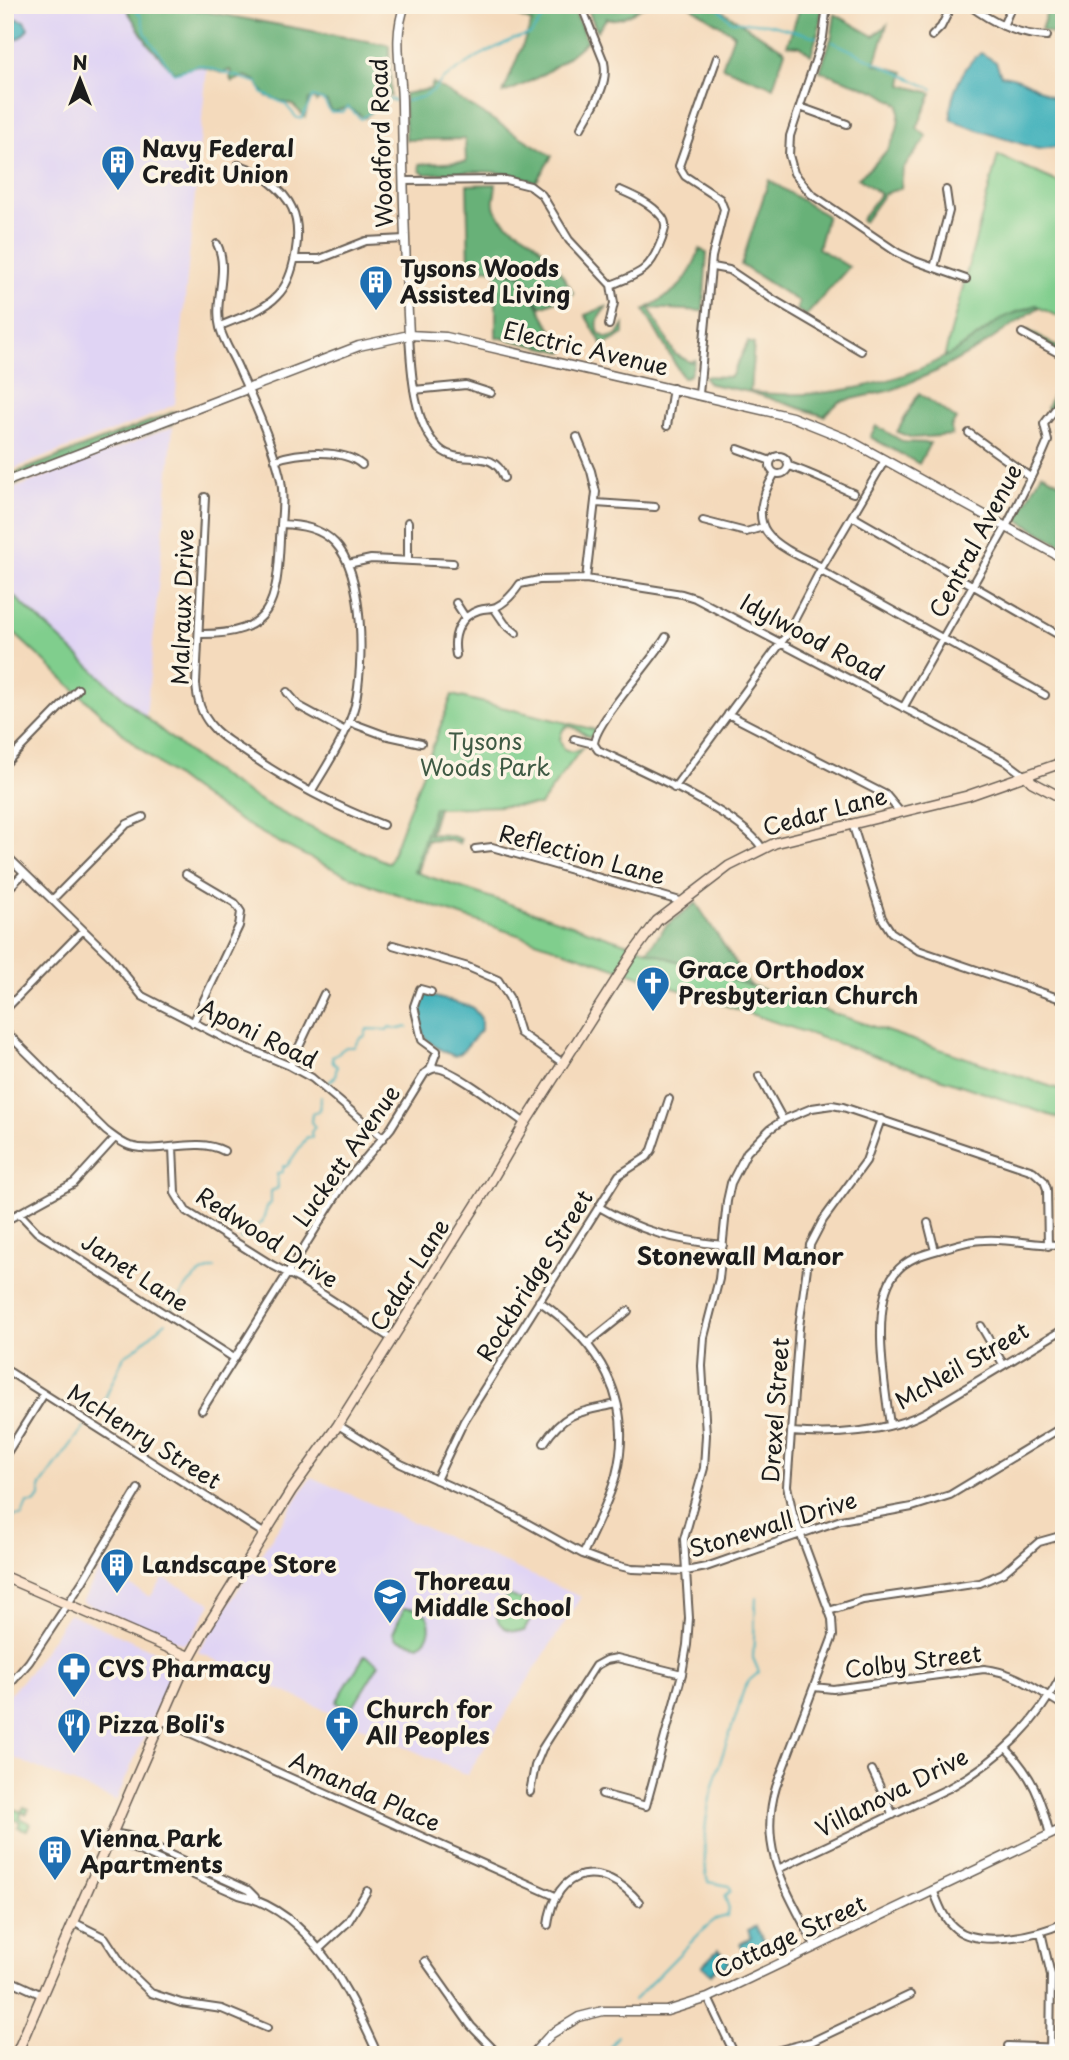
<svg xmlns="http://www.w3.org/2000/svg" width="1069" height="2060" viewBox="0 0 1069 2060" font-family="'Playpen Sans',sans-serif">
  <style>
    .built { fill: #e0d4f4 }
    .green { fill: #80ce8d; stroke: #4e7554; stroke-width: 2 }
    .forest { fill: #68b178; stroke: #42664a; stroke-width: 2 }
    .water { fill: #41b1bb; stroke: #2e666c; stroke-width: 2 }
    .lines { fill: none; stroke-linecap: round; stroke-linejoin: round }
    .stream { stroke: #41b1bb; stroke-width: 2 }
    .minor-casing { stroke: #685e54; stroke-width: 10 }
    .tertiary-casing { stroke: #685e54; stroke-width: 11 }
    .secondary-casing { stroke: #685e54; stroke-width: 12 }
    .minor { stroke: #fff; stroke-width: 6 }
    .tertiary { stroke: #fff; stroke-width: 8 }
    .secondary { stroke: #fce5cf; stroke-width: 9 }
    .labels { text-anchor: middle; stroke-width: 7; stroke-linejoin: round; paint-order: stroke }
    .street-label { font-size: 23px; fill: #1c1c1c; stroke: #fcf5e5 }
    .poi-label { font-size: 23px; font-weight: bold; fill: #1c1c1c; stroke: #fcf5e5; text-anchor: start }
    .park-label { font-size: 23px; fill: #3f5a44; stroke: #fcf5e5 }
    .neighbourhood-label { font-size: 24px; font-weight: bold; fill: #1c1c1c; stroke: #fcf5e5 }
  </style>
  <rect width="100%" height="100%" fill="#fcf5e5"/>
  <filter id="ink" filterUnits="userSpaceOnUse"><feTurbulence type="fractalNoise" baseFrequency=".0143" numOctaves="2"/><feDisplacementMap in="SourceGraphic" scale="14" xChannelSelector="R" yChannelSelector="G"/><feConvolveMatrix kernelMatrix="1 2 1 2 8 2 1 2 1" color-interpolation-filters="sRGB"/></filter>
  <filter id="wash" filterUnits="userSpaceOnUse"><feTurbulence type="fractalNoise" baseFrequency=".00686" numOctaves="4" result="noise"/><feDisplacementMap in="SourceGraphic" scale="28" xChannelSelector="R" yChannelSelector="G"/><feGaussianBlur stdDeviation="1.57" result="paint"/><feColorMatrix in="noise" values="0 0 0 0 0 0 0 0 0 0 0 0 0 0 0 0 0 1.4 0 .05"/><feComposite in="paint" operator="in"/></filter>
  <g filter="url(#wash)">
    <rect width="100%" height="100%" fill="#f4dabc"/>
    <path class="built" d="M5,5H124L148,44L199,66L207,67L175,404L144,419L5,472Z
      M173,427L146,717L5,588V492Z
      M311,1477L581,1597L467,1775L198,1652Z
      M100,1569L150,1597L164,1578L211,1603L191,1639L183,1644L82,1602Z
      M69,1613L176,1661L175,1666L116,1801L5,1754V1700L31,1670Z"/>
    <path class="green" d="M998,155L1064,185V311L1061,318L1036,306L944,358Z
      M5,588C72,648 136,715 210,768C265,808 326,836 389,863L452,695L596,730L590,737C580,733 563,713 560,741L564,749L573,752L582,748L540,805L438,808L430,835H449L461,839L459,844L448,840L427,841L418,873L1064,1091V1120L376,887C317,863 259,835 206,799C133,749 70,684 5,625Z
      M509,1595L533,1606L535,1611L524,1631C495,1634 487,1609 509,1595Z
      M404,1608H413L427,1615C432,1628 431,1636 419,1645L396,1639L393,1633Z
      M365,1655L379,1664L350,1711L336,1702Z
      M10,1807L21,1812L24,1807L29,1809L26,1814L22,1812L20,1818L30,1823L27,1830L18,1827L20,1822L6,1816Z"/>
    <path class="forest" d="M124,5H170L389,45L391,96L386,95L365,118L348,107L332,112L327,102L320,99L316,102L315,98L309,100L305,117L293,105L266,96L255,80L245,76L232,82L230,78L232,75L230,70L222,73L199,66L174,72L148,44Z
      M509,5H572L587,41C562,64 535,82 503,93L532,22L499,8Z
      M586,5H646C633,11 621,23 607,18L597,31Z
      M688,5H713L785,51L773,87L722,67L734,34Z
      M801,5H822L820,25L811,55L800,46L787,45Z
      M1049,5H1064V38L1041,30Z
      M835,14L874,36L887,25L875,64L904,72L902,85L932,93L917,128L927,137L903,169L901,188L884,194L864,222L861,220L880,194L858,178C883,158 902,140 899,105L878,92L820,71L832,36Z
      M433,83L552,156L536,182C502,166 461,173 424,174L420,171L419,164L466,162L465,139L406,140L404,94L430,89Z
      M769,180L827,216L818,248L849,267L806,316L797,310L799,302L741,265Z
      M496,184C496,193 491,202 496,211C504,225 518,229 530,238C545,250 565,277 574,294L541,307L521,272L469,267L467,185Z
      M700,249L707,253L703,311L649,308L675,354L690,362L695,360L690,375L683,378L644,310C678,289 685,288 700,249Z
      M496,271L520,274L564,352L496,337Z
      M1036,305L1039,307L979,348L937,371L892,390L839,402L824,416L750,392L710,384L706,381L704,376L731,377L748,342L754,344L750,392C820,400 891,387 952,353C970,343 985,330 1001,319C1011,313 1025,310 1036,305Z
      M608,306C599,315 595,320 599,333L607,338L618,335L624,325V334L603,346L585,315Z
      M1028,330L1064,351V414L1054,431L1055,416L1047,408L1063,368L1061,358L1024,336Z
      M919,393L956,419L951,427L952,435L912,438L897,432Z
      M174,412L173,424L5,488V477Z
      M876,426L904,442L930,443L919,464L870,437Z
      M1042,473L1064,485V546L1017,519Z
      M438,807L429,834L449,835L460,839L458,843L448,839L427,840L417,872L414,871L434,808Z
      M696,903L751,986L647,951L666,926Z"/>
    <path class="water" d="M15,18L24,21L28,28C22,39 17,40 5,41V19Z
      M981,53L996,62L1001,75C1025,77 1044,93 1064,105V146L1038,149L977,130L952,120C946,101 965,62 981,53Z
      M427,995L472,1007L481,1018V1030L461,1053L455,1056C445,1053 431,1045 425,1037C419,1029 417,1006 421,996Z
      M756,1926L765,1944L745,1954L740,1944L751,1938L748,1930Z
      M718,1950L730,1962L724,1968L720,1964L711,1974L702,1966Z"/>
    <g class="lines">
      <path class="stream" d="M131,5L141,16L146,35L174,73L199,65L258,83L262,93L285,104L297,118H302L313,97L324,101L330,112H343L348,107L361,119C371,113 379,103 390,99L395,101
        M715,5L731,21L768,24L817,37
        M833,42L933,89
        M407,101L422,97L434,90L442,80L477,57L513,39L531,34L546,14L568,5
        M328,1083L335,1077L337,1066L333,1063L332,1057L346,1047H354L359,1039L365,1036L367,1029L387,1030L389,1027L399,1029L408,1027
        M240,1239L251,1234L253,1228L262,1223L267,1207L271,1203V1191L278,1188L277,1173L283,1172V1166H287L307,1137L312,1138L311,1132L315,1127L311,1122L312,1114L319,1110L321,1097
        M173,1309C184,1288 192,1274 215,1268
        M91,1415L104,1401L124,1356L135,1349L166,1322
        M5,1525L15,1516H22L27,1503H34L40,1497V1487L84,1427
        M5,1533V1535
        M634,2000L707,1926L716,1919L727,1916L729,1910L725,1896L731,1891L730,1886L708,1882C696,1826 716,1771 735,1719C739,1709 741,1693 747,1683C749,1680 755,1676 759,1672L753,1658L756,1598
        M604,2055L618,2036"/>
    </g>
  </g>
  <g filter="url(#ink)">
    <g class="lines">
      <g class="minor-casing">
        <path id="minor" d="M581,5L604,62C609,86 592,107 581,128
          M827,5L823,37L790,136L789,155L794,173L811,194L898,253L915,261L966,279
          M969,5C993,23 1017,35 1047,36
          M1003,26L1012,5
          M932,36L941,27L952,5
          M800,107L847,124
          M403,181L506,180L530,186L542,195L569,240L611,285L614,303L609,325
          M295,259H320L366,241L405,239
          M713,267L729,270L774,300L861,351
          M934,268L949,211L946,190
          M611,285C641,273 650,271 662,239C664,231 668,225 662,217C652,204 634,196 620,190
          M220,326C238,318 263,311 277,296C295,278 303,231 292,208C284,190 257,169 238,165
          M1022,333L1064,356
          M409,335C411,368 413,426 440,449C461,467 494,446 504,478
          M414,390L466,385L491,393
          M699,394L712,257L724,209L720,199L685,176L679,166L717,58
          M667,426L673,388
          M969,433L1030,477
          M577,437L591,471L596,492L586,579
          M738,449L771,461
          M770 465a9 9 0 1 1 18 0a9 9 0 1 1-18 0Z
          M275,460C298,452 343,448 362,465
          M789,466C811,473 832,484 853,493
          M775,473C741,531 773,544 822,567
          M205,497L196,684C197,699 200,712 210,724C219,736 232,743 244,751C287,781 334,806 383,825
          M596,503L655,507
          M852,516L1064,638
          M703,521L746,532L763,527
          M281,524C301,525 321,528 335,543C365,575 364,665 355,705C347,736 327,765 311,792
          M408,559V522
          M348,564L371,559L453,563
          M821,571L1045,695
          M456,603L465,617
          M494,608L505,624L516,633
          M199,634C273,635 277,603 280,539C281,519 285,496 280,476C272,443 254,402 240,372C234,357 224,343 220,328C213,301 230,270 217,244
          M456,655C452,635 460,616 479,610C485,608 491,609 496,607C506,602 514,593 520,584L539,580L586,579L682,594L695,598L1005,761L1025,776
          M287,692L299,706L345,731
          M903,708L1006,527L1042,455L1048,441L1044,424L1056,408L1064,387
          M728,714L886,795L900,812
          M349,722L384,735L421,743
          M574,739L594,744
          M594,744L598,750C640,770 739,812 762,848
          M594,744C595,722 652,662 666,637
          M5,764L78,689
          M674,788L786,636L822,567L885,460
          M852,823L882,918L891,932L918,950L1064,1000
          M475,849L492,847L680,901
          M5,854L110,956L142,996L230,1041L290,1066L312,1078L383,1138
          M186,874L235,903L241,912L239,926L193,1023
          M5,892L24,873
          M52,900L127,824L143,817
          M393,945L468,967L498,980L509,997L520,1033L563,1063
          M5,1010L83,930
          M5,1031L106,1131C114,1137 121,1143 130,1146C160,1155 195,1136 224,1151
          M290,1066L324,994
          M430,1070L437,1051L422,1040L414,1006L420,989L431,992
          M759,1076L783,1120
          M173,1147L175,1193L186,1211L272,1265L299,1279L392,1339
          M599,1207C642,1232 674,1240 723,1245
          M20,1214L37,1232L234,1358
          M5,1221L74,1183L115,1138
          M928,1223L935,1251
          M539,1301C599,1342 635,1400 616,1475C609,1502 594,1529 583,1554
          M981,1326L1003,1364
          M588,1343L628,1311
          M5,1369L265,1534
          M202,1410L343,1185L391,1128L425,1073C430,1070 434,1067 441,1069C460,1074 506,1110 525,1123
          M338,1425L401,1464L501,1509L583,1554L607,1563L632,1569L686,1571L706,1567L841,1520L912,1507L950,1495L1064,1426
          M890,1425C885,1388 870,1304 895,1273C907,1258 924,1254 942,1249C955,1245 969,1240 984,1240C1009,1238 1036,1246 1064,1245
          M792,1432C832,1436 888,1432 924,1413L1064,1329
          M544,1443C566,1410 581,1412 617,1404
          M5,1456L44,1394
          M436,1480L464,1421L619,1175L647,1157L652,1150L669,1099
          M829,1611L863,1600L980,1583L1003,1573L1039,1542L1064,1535
          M814,1687L833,1689L984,1669C1016,1672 1037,1690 1064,1706
          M5,1690L29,1662L83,1581L138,1489
          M161,1720L555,1896
          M1006,1748C1033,1777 1041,1798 1050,1835
          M872,1770L893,1815
          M530,1792L535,1766L542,1749L595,1666L606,1660L617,1658L682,1674
          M602,1794L646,1806L682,1674L687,1645L689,1618L684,1539L704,1468L706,1435L702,1366L704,1337L719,1279L727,1201L731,1183L747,1152L770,1129L783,1120L812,1108L832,1105L843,1107L1033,1171L1044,1181L1047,1189L1048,1246
          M112,1833L121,1843L239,1895C312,1911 350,1993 378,2055
          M112,1833L129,1836L248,1890L255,1897
          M778,1869L949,1788C1000,1760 1037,1723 1064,1671
          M933,1890C939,1904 943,1919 956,1929C980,1948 1038,1935 1064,1923
          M73,1922L105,1938L124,1967L151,1993L181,2003L222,2009L267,2028
          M548,1925C555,1866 603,1859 639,1902
          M1041,1932L1051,1975L1050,2055
          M815,1946C788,1891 757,1851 776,1787L833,1636L832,1619L793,1514L787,1486L799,1327L810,1245L823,1220L866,1161L881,1119
          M319,1949L348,1922L367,1891
          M425,1961L471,2026L499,2055
          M5,1978L42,1995
          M708,1998L735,2055
          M1008,2046L1064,2048
          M760,2055L811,2042L910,1995"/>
      </g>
      <g class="tertiary-casing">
        <path id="tertiary" d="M405,5C392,38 402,71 402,105C403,182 405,258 409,335
          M5,482L359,346L409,335L446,337L792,417L847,439L1064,559
          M532,2055L551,2034L579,2017L603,2011H667L708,1998L1064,1828"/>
      </g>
      <g class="secondary-casing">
        <path id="secondary" d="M1026,776L1032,782L1064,799
          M5,1577L190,1657
          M16,2055L143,1762L186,1664L203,1633L291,1491L338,1425L392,1339L490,1183L525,1123L634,952L657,921L729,866L775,843L967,796L1064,762"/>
      </g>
      <use href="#minor" class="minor"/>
      <use href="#tertiary" class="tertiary"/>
      <use href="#secondary" class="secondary"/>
    </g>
  </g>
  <defs>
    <g id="building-pin" transform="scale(1.75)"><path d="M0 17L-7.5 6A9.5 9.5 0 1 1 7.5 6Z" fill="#1f6fb2" stroke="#fcf5e5"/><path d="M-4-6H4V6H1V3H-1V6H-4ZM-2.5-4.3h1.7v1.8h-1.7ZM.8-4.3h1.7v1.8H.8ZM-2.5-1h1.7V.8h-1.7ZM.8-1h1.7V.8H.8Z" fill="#fff"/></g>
    <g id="church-pin" transform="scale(1.75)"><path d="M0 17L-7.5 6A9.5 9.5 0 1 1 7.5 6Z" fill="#1f6fb2" stroke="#fcf5e5"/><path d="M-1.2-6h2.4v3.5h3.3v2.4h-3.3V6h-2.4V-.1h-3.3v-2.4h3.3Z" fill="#fff"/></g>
    <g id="school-pin" transform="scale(1.75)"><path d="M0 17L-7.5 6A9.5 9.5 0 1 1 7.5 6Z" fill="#1f6fb2" stroke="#fcf5e5"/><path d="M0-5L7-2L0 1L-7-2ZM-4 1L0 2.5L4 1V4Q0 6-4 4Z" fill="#fff"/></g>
    <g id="pharmacy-pin" transform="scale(1.75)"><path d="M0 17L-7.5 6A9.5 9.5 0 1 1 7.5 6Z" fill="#1f6fb2" stroke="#fcf5e5"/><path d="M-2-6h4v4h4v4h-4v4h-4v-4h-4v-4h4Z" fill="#fff"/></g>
    <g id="restaurant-pin" transform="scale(1.75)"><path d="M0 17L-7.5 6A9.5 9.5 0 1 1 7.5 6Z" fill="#1f6fb2" stroke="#fcf5e5"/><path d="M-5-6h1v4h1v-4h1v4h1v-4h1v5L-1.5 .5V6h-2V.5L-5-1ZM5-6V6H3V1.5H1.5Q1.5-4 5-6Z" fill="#fff"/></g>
  </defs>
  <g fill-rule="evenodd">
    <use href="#building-pin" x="118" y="162"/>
    <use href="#building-pin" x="376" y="282"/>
    <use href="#church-pin" x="653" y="983"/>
    <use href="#building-pin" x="117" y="1565"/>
    <use href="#school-pin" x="390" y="1595"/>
    <use href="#pharmacy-pin" x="74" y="1669"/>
    <use href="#church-pin" x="342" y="1723"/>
    <use href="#restaurant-pin" x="74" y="1725"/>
    <use href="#building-pin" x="55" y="1852"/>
  </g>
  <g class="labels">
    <g class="street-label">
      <text transform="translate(382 143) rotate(-92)" y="8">Woodford Road</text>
      <text transform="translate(586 349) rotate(13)" y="8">Electric Avenue</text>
      <text transform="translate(976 541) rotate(-62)" y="8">Central Avenue</text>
      <text transform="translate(183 607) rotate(-88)" y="8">Malraux Drive</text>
      <text transform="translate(812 638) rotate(28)" y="8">Idylwood Road</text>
      <text transform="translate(825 812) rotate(-15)" y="8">Cedar Lane</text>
      <text transform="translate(582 855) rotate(15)" y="8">Reflection Lane</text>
      <text transform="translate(258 1034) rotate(26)" y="8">Aponi Road</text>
      <text transform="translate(347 1156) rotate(-55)" y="8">Luckett Avenue</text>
      <text transform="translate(267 1238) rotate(33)" y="8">Redwood Drive</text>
      <text transform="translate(135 1273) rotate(33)" y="8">Janet Lane</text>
      <text transform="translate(410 1275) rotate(-58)" y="8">Cedar Lane</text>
      <text transform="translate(535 1276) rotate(-58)" y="8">Rockbridge Street</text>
      <text transform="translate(962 1366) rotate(-30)" y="8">McNeil Street</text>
      <text transform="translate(776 1410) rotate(-86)" y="8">Drexel Street</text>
      <text transform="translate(144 1437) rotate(32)" y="8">McHenry Street</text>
      <text transform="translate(773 1525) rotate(-17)" y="8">Stonewall Drive</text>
      <text transform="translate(913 1662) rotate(-7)" y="8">Colby Street</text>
      <text transform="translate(365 1792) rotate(24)" y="8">Amanda Place</text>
      <text transform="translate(892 1793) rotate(-27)" y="8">Villanova Drive</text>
      <text transform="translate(790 1937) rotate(-25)" y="8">Cottage Street</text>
    </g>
    <g class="poi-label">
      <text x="142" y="157">Navy Federal<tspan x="142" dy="26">Credit Union</tspan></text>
      <text x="400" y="277">Tysons Woods<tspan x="400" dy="26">Assisted Living</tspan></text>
      <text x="678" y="978">Grace Orthodox<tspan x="678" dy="26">Presbyterian Church</tspan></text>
      <text x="142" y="1573">Landscape Store</text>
      <text x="414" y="1590">Thoreau<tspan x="414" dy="26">Middle School</tspan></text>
      <text x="98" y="1677">CVS Pharmacy</text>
      <text x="366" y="1718">Church for<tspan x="366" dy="26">All Peoples</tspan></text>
      <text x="98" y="1733">Pizza Boli's</text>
      <text x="80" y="1847">Vienna Park<tspan x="80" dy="26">Apartments</tspan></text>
    </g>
    <g class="park-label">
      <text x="485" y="750">Tysons<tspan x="485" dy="26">Woods Park</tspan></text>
    </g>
    <g class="neighbourhood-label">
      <text x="740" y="1265">Stonewall Manor</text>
    </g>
  </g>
  <rect width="1069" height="2060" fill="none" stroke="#fcf5e5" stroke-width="28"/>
  <g transform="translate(80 80)" stroke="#fcf5e5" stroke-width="5" paint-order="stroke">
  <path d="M0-5L12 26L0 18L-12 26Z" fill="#1c1c1c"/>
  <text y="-10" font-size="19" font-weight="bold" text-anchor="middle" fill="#1c1c1c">N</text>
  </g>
</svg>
